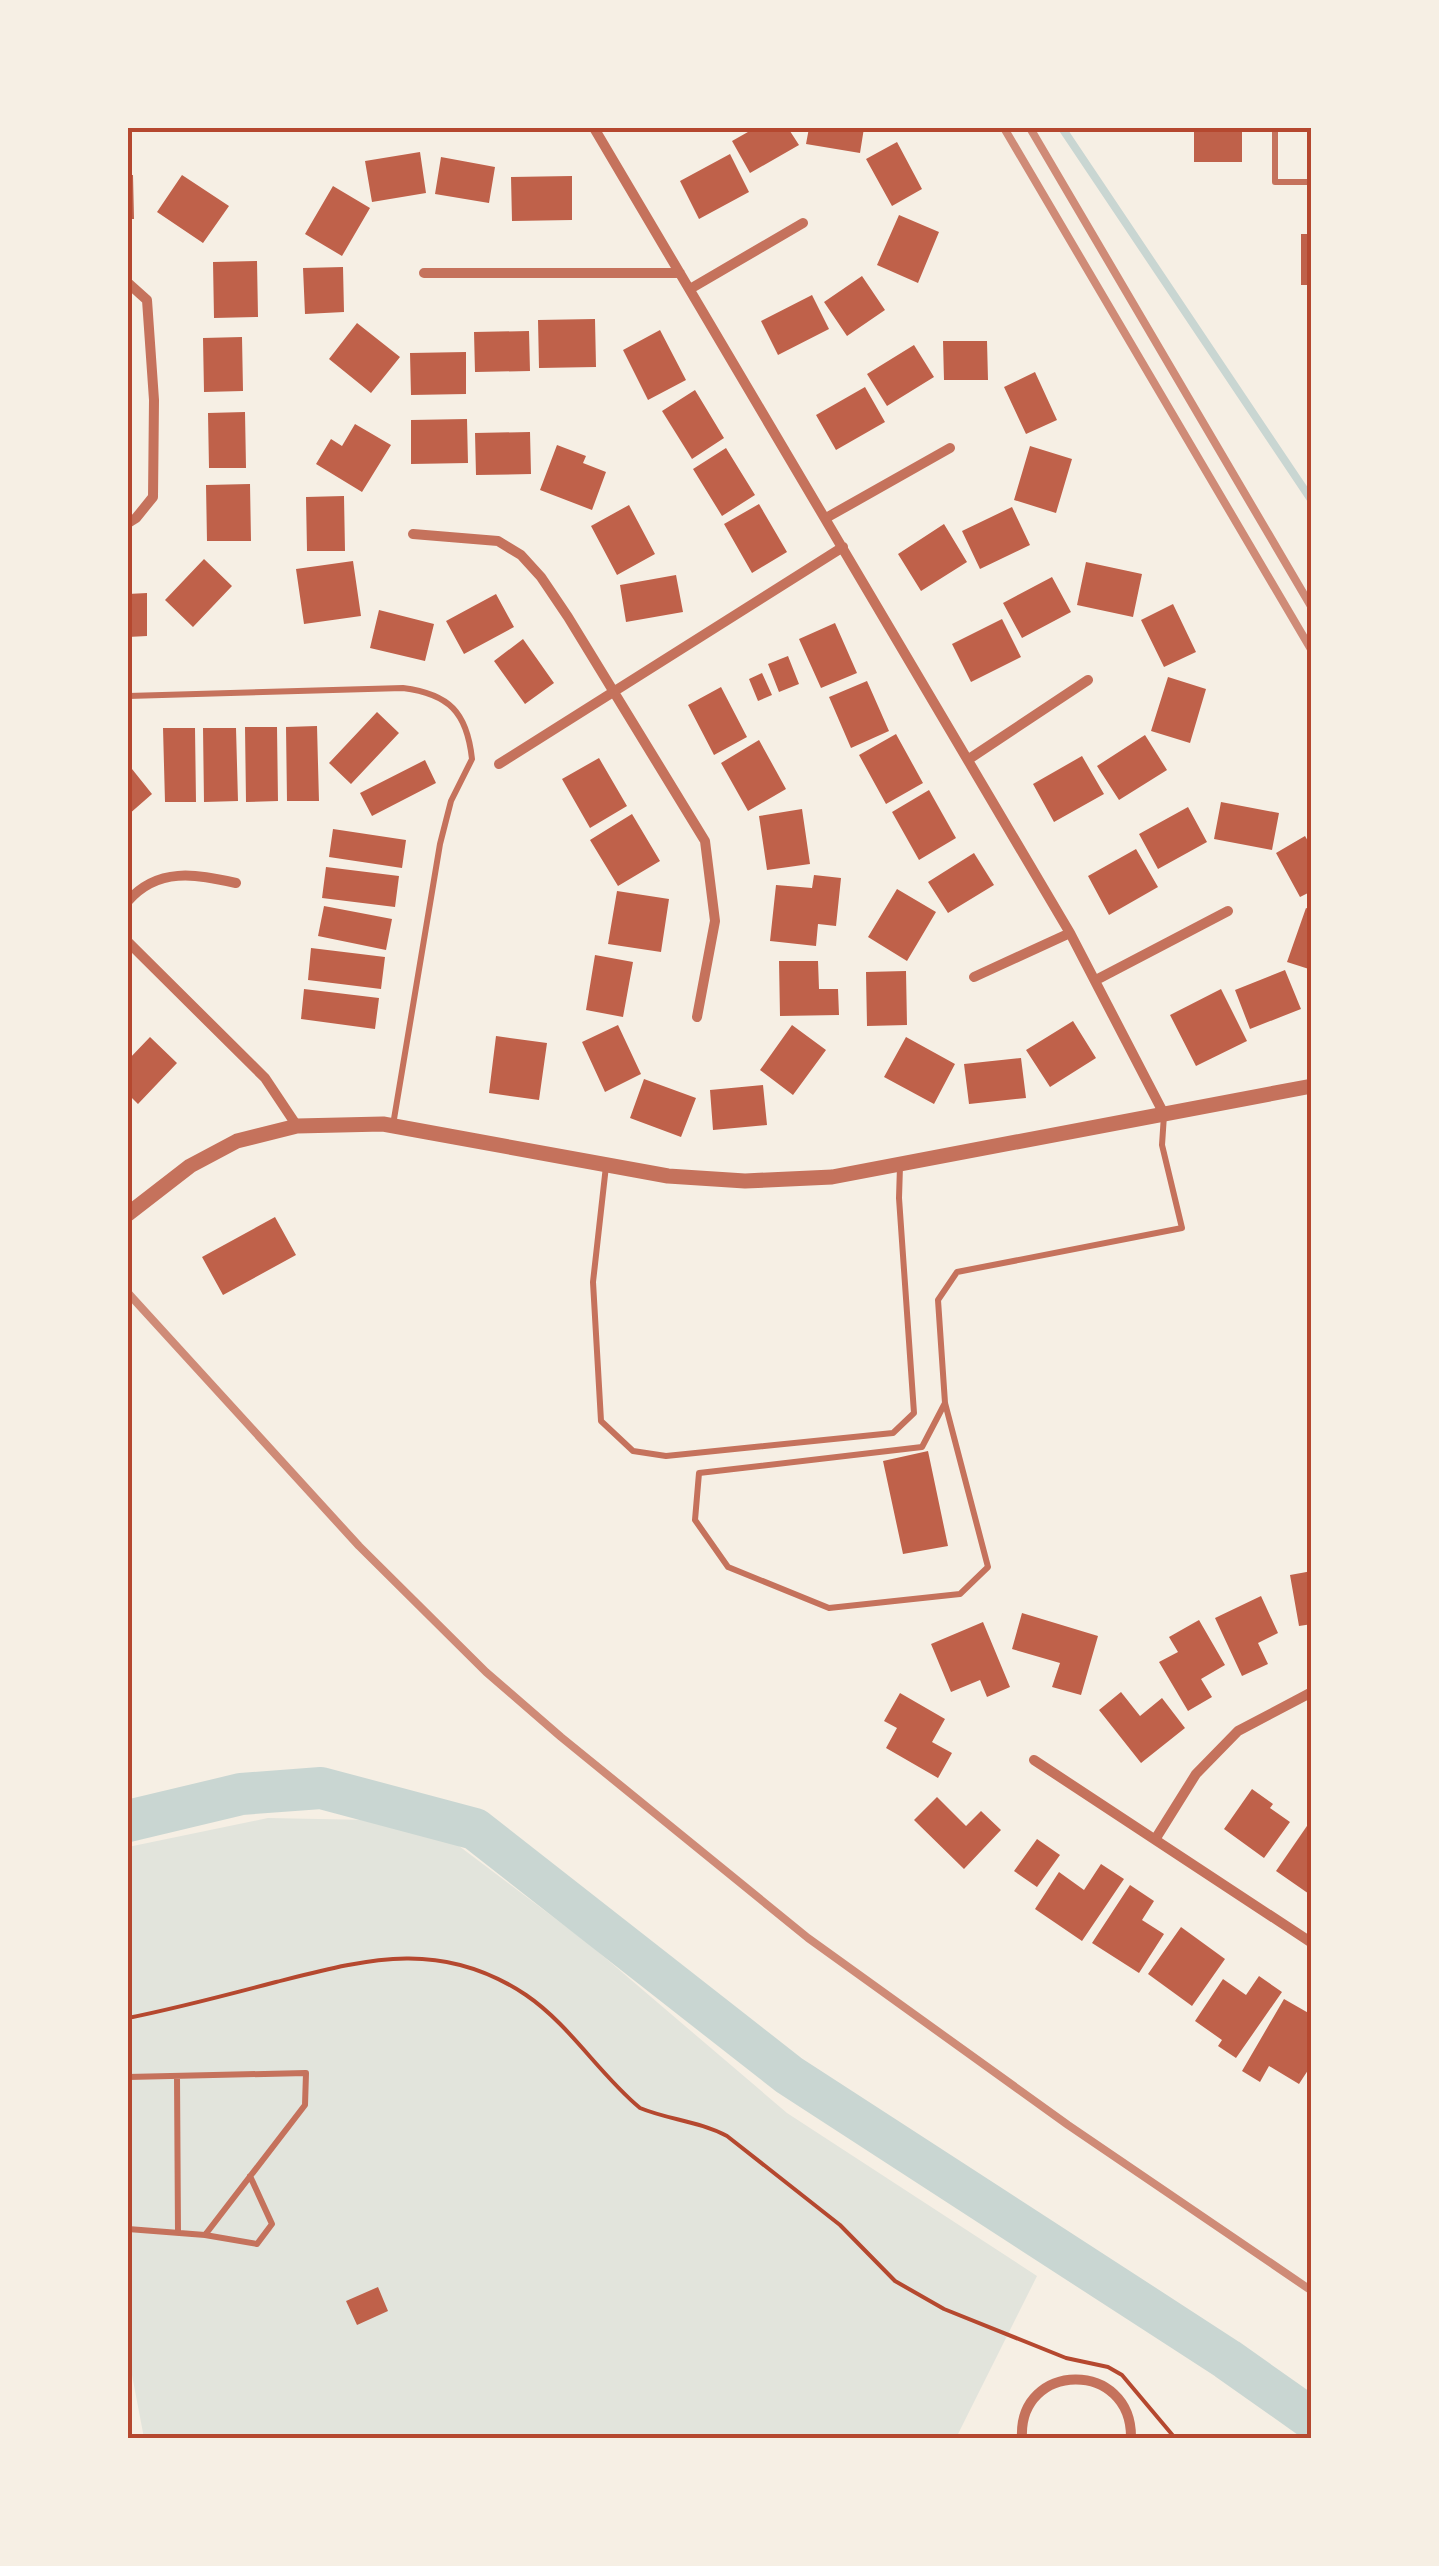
<svg xmlns="http://www.w3.org/2000/svg" width="1439" height="2566" viewBox="0 0 1439 2566" font-family="Jost,sans-serif">
  <style>
    .green { fill: #e2e4dc }
    .lines { fill: none; stroke-linecap: round; stroke-linejoin: round }
    .stream { stroke: #c9d6d2; stroke-width: 8 }
    .river { stroke: #c9d6d2; stroke-width: 42 }
    .building { fill: #bf614a }
    .path { stroke: #b5482f; stroke-width: 4 }
    .service { stroke: #c5725c; stroke-width: 6 }
    .minor { stroke: #c5725c; stroke-width: 10 }
    .tertiary { stroke: #c5725c; stroke-width: 15 }
    .rail { stroke: #cf8b77; stroke-width: 8 }
    .neatline { fill: none; stroke: #b5482f; stroke-width: 4 }
  </style>
  <rect width="100%" height="100%" fill="#f6efe4"/>
  <path class="green" d="M268,1818L369,1820L455,1843L589,1944L787,2113L1037,2276L956,2438H144L128,2354V1847Z"/>
  <g class="lines">
    <path class="stream" d="M1062,128L1312,501"/>
    <path class="river" d="M128,1821L241,1794L321,1788L475,1829L789,2075L1227,2359L1312,2419"/>
  </g>
  <path class="building" d="M755,128H788L799,145L750,173L732,141Z
    M809,128H864L860,153L806,144Z
    M1194,128H1242V162H1194Z
    M897,142L922,189L892,206L866,159Z
    M420,152L426,193L372,202L365,161Z
    M730,154L749,192L699,219L680,181Z
    M441,157L495,167L489,203L435,194Z
    M128,175H133L134,219H128Z
    M182,175L229,206L203,243L157,212Z
    M572,176V220L512,221L511,177Z
    M333,186L370,208L342,256L305,234Z
    M899,215L939,232L918,283L877,265Z
    M1301,234H1312V285H1301Z
    M257,261L258,317L214,318L213,262Z
    M343,267L344,312L305,314L303,268Z
    M862,276L885,310L847,336L824,302Z
    M812,295L829,329L778,355L761,321Z
    M595,319L596,367L539,368L538,320Z
    M357,323L400,357L371,393L329,359Z
    M660,330L686,380L648,400L623,350Z
    M529,331L530,371L475,372L474,332Z
    M242,337L243,391L204,392L203,338Z
    M943,341H987L988,380H944Z
    M914,345L934,377L887,406L867,374Z
    M466,352V394L411,395L410,353Z
    M1035,372L1057,420L1026,434L1004,387Z
    M865,387L885,422L836,450L816,415Z
    M695,390L724,438L692,459L662,411Z
    M245,412L246,468H209L208,413Z
    M467,419L468,463L411,464V420Z
    M355,424L391,445L362,492L316,464L331,439L342,446Z
    M530,432L531,474L476,475L475,433Z
    M557,445L586,456L583,463L606,472L592,510L540,490Z
    M1030,446L1072,459L1056,513L1014,500Z
    M726,448L755,495L722,516L693,469Z
    M250,484L251,541H207L206,485Z
    M344,496L345,551H307L306,497Z
    M759,504L787,552L752,573L724,524Z
    M629,505L655,554L617,575L591,526Z
    M1012,507L1030,545L980,569L962,531Z
    M944,524L967,562L921,591L898,554Z
    M204,559L232,586L193,627L165,600Z
    M353,561L361,616L304,624L296,569Z
    M1086,562L1142,574L1133,617L1077,605Z
    M676,575L683,612L626,622L620,585Z
    M1052,577L1071,612L1022,638L1003,603Z
    M147,593V636L128,637V594Z
    M496,594L514,627L464,654L446,621Z
    M1173,604L1196,652L1164,667L1141,620Z
    M379,610L434,624L425,661L370,648Z
    M1002,619L1021,657L971,682L952,644Z
    M835,623L857,673L821,688L799,639Z
    M523,639L554,683L525,704L494,661Z
    M788,656L799,684L779,692L768,664Z
    M762,673L772,695L758,701L749,679Z
    M1168,677L1206,689L1190,743L1151,731Z
    M867,681L889,731L851,748L829,697Z
    M721,687L747,737L714,755L688,705Z
    M377,712L399,733L351,784L329,763Z
    M317,726L319,801H287L286,727Z
    M245,727H277L278,801L246,802Z
    M163,728H195L196,802H165Z
    M203,728H236L238,801L204,802Z
    M896,734L923,783L886,804L859,755Z
    M1145,735L1167,770L1119,800L1097,766Z
    M759,740L786,789L748,811L721,763Z
    M1082,756L1104,794L1054,822L1033,784Z
    M599,758L627,806L590,828L562,779Z
    M425,760L436,783L372,816L360,793Z
    M128,764L152,794L128,815Z
    M929,790L956,838L919,860L892,812Z
    M1221,802L1279,813L1272,850L1214,839Z
    M1188,807L1207,842L1158,869L1139,834Z
    M802,809L810,864L767,870L759,816Z
    M632,814L660,861L618,886L590,840Z
    M333,829L406,840L402,868L329,857Z
    M1305,836L1312,848V891L1300,897L1276,853Z
    M1136,849L1158,887L1109,915L1088,876Z
    M974,853L994,885L948,913L928,882Z
    M326,867L399,876L395,907L322,898Z
    M814,875L841,878L836,926L818,924L816,946L770,941L776,885L812,888Z
    M897,889L936,912L907,961L868,937Z
    M617,891L669,899L661,952L608,944Z
    M324,906L392,919L386,950L318,936Z
    M1306,908L1312,910V970L1287,962Z
    M311,948L385,957L381,989L308,980Z
    M595,955L633,962L623,1017L586,1010Z
    M779,961H818L819,989H838L839,1015L780,1016Z
    M1285,970L1301,1009L1250,1029L1235,990Z
    M906,971L907,1025L867,1026L866,972Z
    M304,989L379,998L375,1029L301,1019Z
    M1221,989L1247,1041L1196,1066L1170,1015Z
    M1073,1021L1096,1058L1050,1087L1026,1050Z
    M618,1025L641,1074L605,1092L582,1042Z
    M792,1025L826,1050L793,1095L760,1070Z
    M496,1036L547,1043L539,1100L489,1093Z
    M150,1037L177,1063L138,1104L128,1094V1060Z
    M906,1037L955,1064L934,1104L884,1077Z
    M1021,1058L1026,1098L969,1104L964,1064Z
    M644,1079L696,1098L681,1137L630,1118Z
    M763,1085L767,1125L713,1130L710,1090Z
    M275,1217L296,1255L223,1295L202,1257Z
    M928,1451L948,1546L903,1554L883,1461Z
    M1312,1571V1624L1299,1626L1290,1575Z
    M1261,1596L1278,1633L1258,1643L1268,1664L1242,1676L1215,1618Z
    M1022,1613L1098,1636L1081,1695L1052,1687L1060,1663L1012,1649Z
    M1199,1620L1225,1665L1201,1679L1212,1697L1188,1711L1159,1662L1178,1652L1169,1637Z
    M983,1622L1010,1687L987,1697L980,1680L951,1692L931,1644Z
    M1121,1692L1140,1716L1162,1698L1185,1728L1141,1763L1099,1710Z
    M900,1693L945,1719L932,1742L952,1753L938,1778L886,1748L897,1728L884,1721Z
    M1252,1789L1273,1804L1270,1808L1290,1822L1264,1858L1224,1829Z
    M937,1797L966,1826L981,1811L1001,1830L964,1869L914,1820Z
    M1309,1823L1312,1824V1896L1276,1871Z
    M1037,1839L1060,1855L1037,1887L1014,1871Z
    M1101,1864L1124,1879L1082,1941L1035,1909L1059,1872L1084,1890Z
    M1130,1885L1154,1901L1142,1920L1164,1934L1139,1973L1092,1943Z
    M1181,1927L1225,1959L1192,2006L1148,1974Z
    M1259,1976L1282,1992L1236,2058L1218,2046L1222,2040L1195,2021L1223,1979L1246,1995Z
    M1284,1999L1312,2015V2064L1299,2084L1269,2066L1260,2082L1242,2071Z
    M378,2287L388,2311L357,2325L346,2301Z"/>
  <g class="lines">
    <path class="path" d="M128,2018C178,2008 227,1995 276,1982C367,1959 441,1938 526,1995C570,2025 599,2074 640,2108C669,2120 699,2121 727,2136L840,2225L895,2281L944,2309L1066,2358L1108,2367L1122,2375L1175,2438"/>
    <path class="service" d="M1275,128V182H1312
      M128,696L403,688C449,694 467,712 472,759L451,801L440,844L393,1125
      M606,1166L593,1282L601,1421L633,1451L666,1456L893,1433L914,1413L899,1198L900,1166
      M945,1403L922,1447L699,1473L695,1520L728,1567L829,1608L960,1594L988,1567L945,1403L938,1300L957,1272L1182,1228L1162,1145L1164,1115
      M177,2076L178,2233
      M128,2077L306,2073L305,2105L205,2235L128,2229
      M205,2235L257,2244L272,2224L250,2176"/>
    <path class="minor" d="M594,128L1070,933L1164,1114
      M424,273H680
      M128,283L147,300L154,400L153,497L136,518L128,523
      M690,289L803,223
      M826,518L950,448
      M413,534L498,541L521,555L541,577L568,617L705,841L715,921L697,1017
      M969,759L1088,680
      M499,764L843,547
      M128,901C158,867 195,874 236,883
      M128,942L265,1078L297,1126
      M974,977L1070,933
      M1096,980L1228,911
      M1034,1760L1312,1943
      M1156,1838L1196,1774L1238,1731L1312,1692
      M1022,2438C1018,2361 1132,2359 1131,2438"/>
    <path class="tertiary" d="M128,1214L190,1166L237,1141L297,1126L383,1124L668,1176L745,1181L832,1177L1312,1086"/>
    <path class="rail" d="M1004,128L1312,651
      M1030,128L1312,608
      M128,1293L359,1546L486,1672L561,1737L808,1938L1068,2125L1312,2291"/>
  </g>
  <rect width="1439" height="2566" fill="none" stroke="#f6efe4" stroke-width="260"/>
  <rect x="130" y="130" width="1179" height="2306" class="neatline"/>
</svg>
